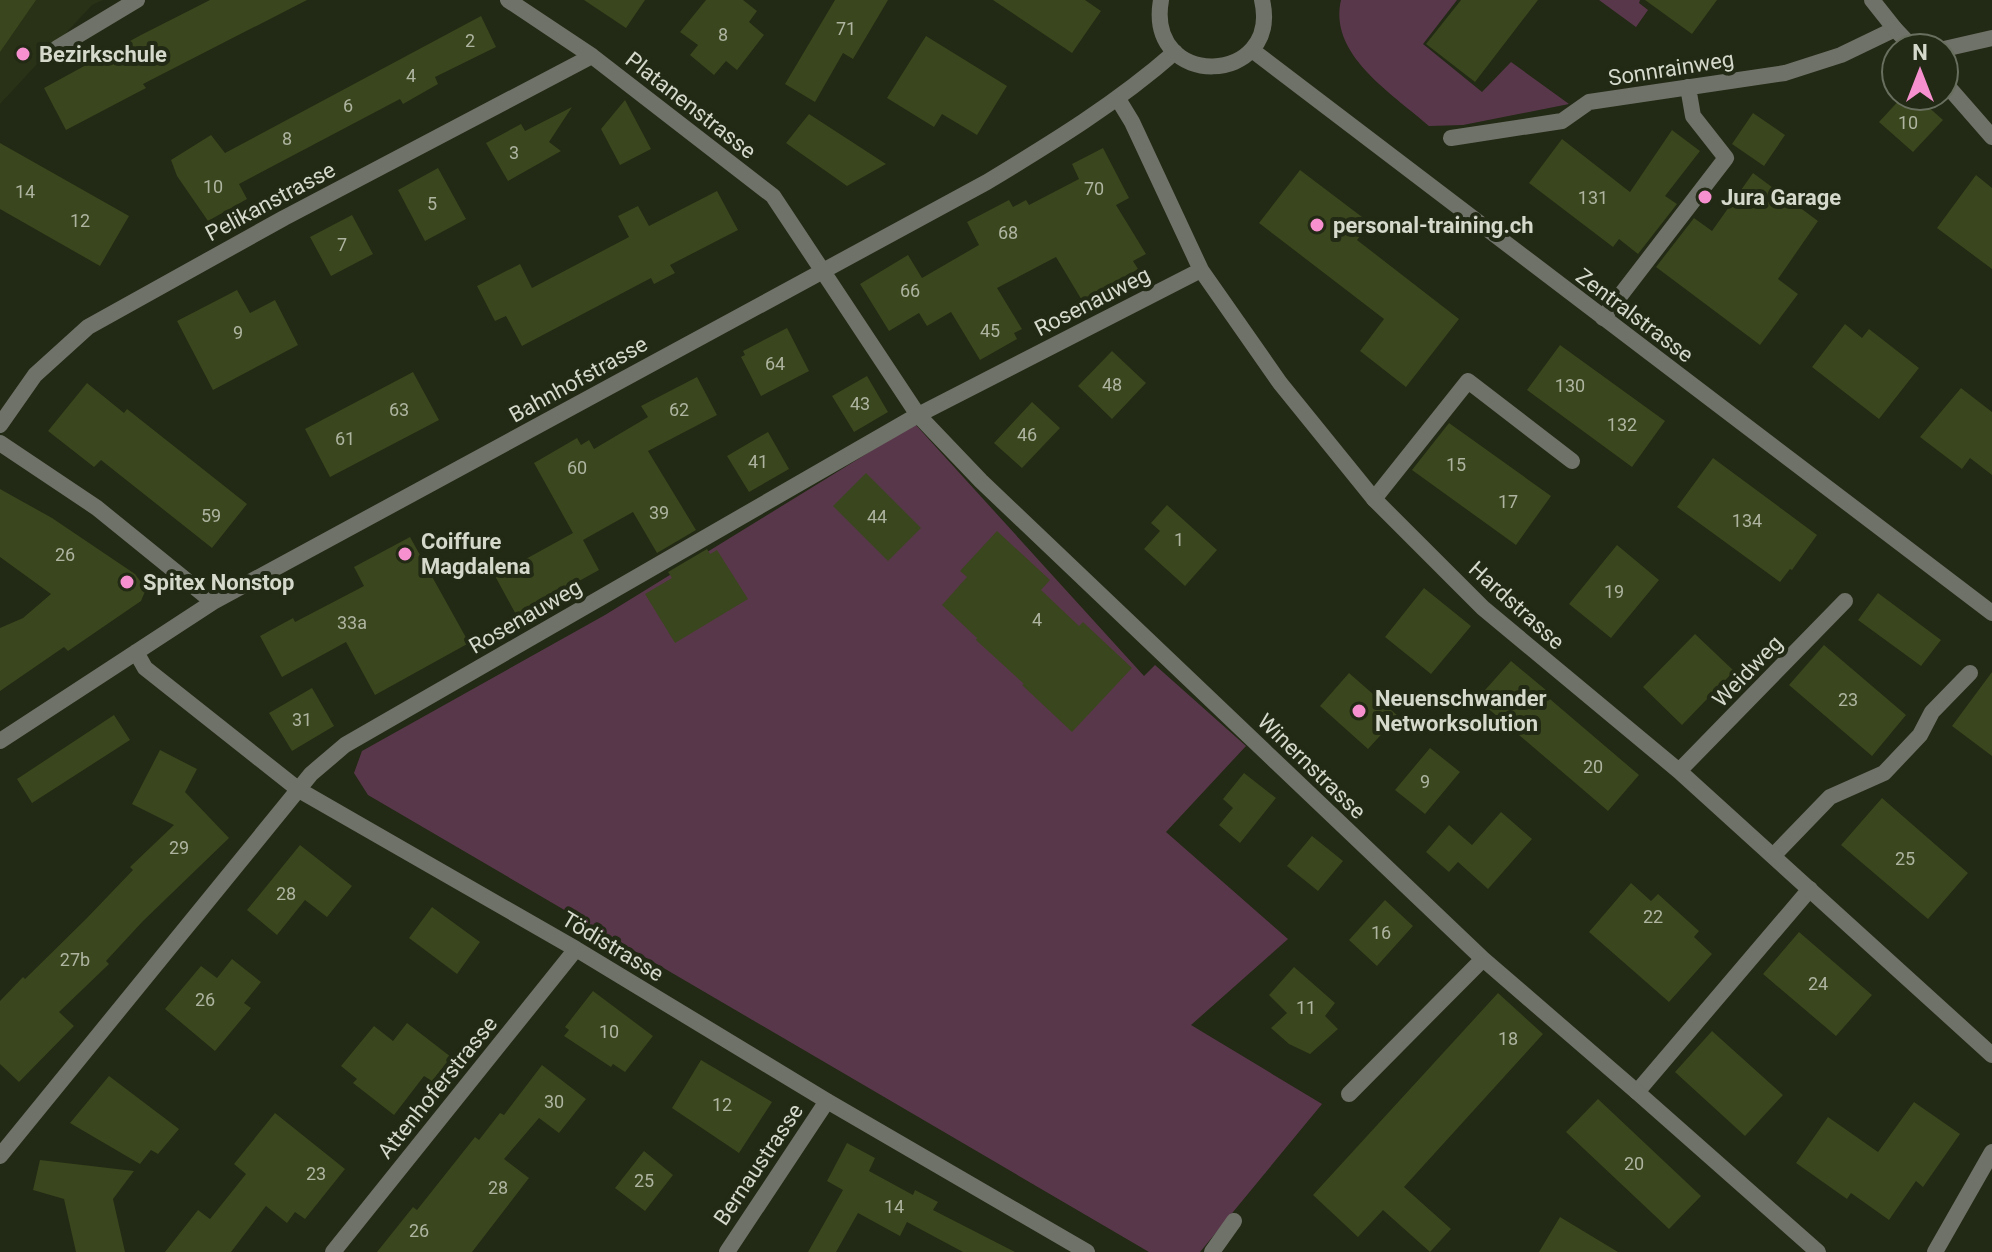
<svg xmlns="http://www.w3.org/2000/svg" width="1992" height="1252" viewBox="0 0 1992 1252" font-family="Roboto,sans-serif">
  <style>
    .built { fill: #293216 }
    .green { fill: #59374b }
    .building { fill: #3a461d }
    .lines { fill: none; stroke-linecap: round; stroke-linejoin: round }
    .service { stroke: #6f7268; stroke-width: 16 }
    .minor { stroke: #6f7268; stroke-width: 16 }
    .poi-dot { fill: #f790cf; stroke: #222914; stroke-width: 3 }
    .labels { text-anchor: middle; stroke-width: 8; stroke-linejoin: round; paint-order: stroke }
    .number-label { font-size: 18px; fill: #aeb4a0 }
    .poi-label { font-size: 22px; font-weight: bold; fill: #d4d9cc; stroke: #222914; text-anchor: start }
    .street-label { font-size: 22px; fill: #d4d9cc; stroke: #222914 }
  </style>
  <rect width="100%" height="100%" fill="#222914"/>
  <path class="built" d="M0,0H103L92,5L0,104Z"/>
  <path class="green" d="M1341,0H1457L1423,44L1482,92L1511,62L1569,104L1463,125L1429,126C1393,94 1328,55 1341,0Z
    M1599,0H1640L1639,3L1648,10L1636,27Z
    M915,424L1144,676L1155,665L1246,746L1166,832L1288,939L1191,1025L1322,1104L1200,1252H1149L368,795L354,773L362,751L605,615Z"/>
  <path class="building" d="M0,0H36L0,52Z
    M210,0H307L143,84L146,88L66,130L44,88L141,35Z
    M584,0H645L626,28Z
    M706,0H743L757,11L749,22L764,35L737,70L726,61L714,75L690,55L698,45L680,32Z
    M835,0H888L853,59L843,53L815,102L785,84Z
    M993,0H1085L1101,11L1072,53Z
    M1461,0H1538L1475,82L1426,44Z
    M1645,0H1717L1692,34Z
    M481,16L496,47L435,77L438,84L403,104L400,99L239,184L247,199L208,221L177,176L171,160L211,135L225,153Z
    M926,36L1007,86L977,135L942,114L934,127L887,98Z
    M1903,96H1916L1943,120L1913,152L1879,122Z
    M625,100L651,149L620,165L601,129Z
    M572,107L549,142L561,151L508,181L486,143L521,124L525,131Z
    M1753,113L1785,135L1764,166L1732,144Z
    M809,114L886,164L847,186L786,143Z
    M1672,130L1700,151L1665,196L1677,204L1638,254L1619,239L1613,247L1529,183L1562,139L1630,192Z
    M0,143L129,216L100,266L0,209Z
    M1103,148L1129,198L1116,205L1146,254L1133,261L1138,269L1083,302L1056,257L997,288L1022,329L1014,333L1017,339L980,360L951,312L927,326L919,313L889,331L860,284L908,255L922,278L979,245L967,222L1009,200L1013,207L1026,200L1029,205L1079,179L1072,164Z
    M438,168L466,219L425,241L398,190Z
    M1300,170L1370,223L1357,240L1459,319L1406,387L1360,351L1384,319L1259,223Z
    M1753,173L1818,221L1778,279L1798,294L1760,345L1656,267L1694,218L1712,231Z
    M1976,175L1992,188V269L1937,228Z
    M717,191L738,230L670,265L675,273L654,284L651,278L522,346L506,316L495,321L477,286L520,264L532,288L629,237L618,216L638,206L649,226Z
    M352,215L373,254L331,276L310,237Z
    M237,290L250,313L275,300L298,345L213,390L177,321Z
    M1845,324L1862,338L1869,329L1919,368L1879,419L1812,367Z
    M787,328L809,371L761,396L741,357L745,355L743,351Z
    M1560,345L1665,421L1632,467L1527,390Z
    M1112,351L1146,383L1112,419L1078,386Z
    M413,372L439,420L330,477L305,429Z
    M867,376L888,412L854,432L832,396Z
    M697,377L717,415L648,451L696,530L657,553L633,512L583,540L599,570L561,591L564,596L519,620L495,576L573,533L534,463L577,438L581,445L589,440L594,449L648,417L641,406Z
    M87,383L124,413L127,409L247,504L212,548L101,460L94,467L48,431Z
    M1961,388L1992,412V475L1970,458L1962,469L1920,437Z
    M1032,402L1060,428L1022,468L994,443Z
    M1449,423L1551,496L1516,545L1412,470Z
    M768,432L789,469L749,492L727,456Z
    M1713,458L1817,535L1792,570L1790,569L1780,582L1677,507Z
    M866,473L921,528L888,561L833,506Z
    M0,489L52,518L135,574L146,589L141,601L68,651L64,647L0,691V628L23,618L51,594L0,557Z
    M1167,505L1217,550L1185,586L1144,549L1160,531L1151,523Z
    M997,531L1050,580L1041,590L1079,626L1083,622L1132,668L1072,732L1022,685L1024,684L976,640L977,638L942,605L967,577L960,571Z
    M410,537L469,643L375,695L346,642L282,677L260,636L293,618L295,622L364,586L354,567Z
    M1617,545L1659,580L1611,638L1569,604Z
    M707,549L710,554L717,550L748,599L675,643L645,594L672,578L668,572Z
    M1424,588L1471,626L1431,674L1385,637Z
    M1878,593L1941,640L1921,666L1858,620Z
    M1695,634L1734,671L1682,725L1643,687Z
    M1824,645L1906,715L1872,756L1789,685Z
    M1511,661L1547,691L1544,694L1639,775L1608,811L1477,699Z
    M1992,672V756L1952,726Z
    M1349,673L1398,716L1368,749L1320,706Z
    M312,688L334,726L292,751L269,713Z
    M114,715L130,740L32,803L17,779Z
    M1430,748L1460,772L1425,814L1395,790Z
    M160,750L197,769L185,792L229,838L143,921L106,961L109,964L59,1012L74,1026L19,1082L0,1064V1001L23,977L25,979L86,919L133,870L130,867L174,825L132,804Z
    M1244,773L1276,798L1240,843L1219,825L1233,808L1223,799Z
    M1882,798L1968,873L1928,919L1841,845Z
    M1501,812L1532,839L1488,889L1458,862L1449,872L1426,852L1449,825L1472,845Z
    M1312,836L1343,861L1318,891L1287,866Z
    M300,845L352,886L327,917L305,900L277,935L247,910Z
    M1631,883L1651,901L1658,894L1699,931L1694,937L1712,954L1669,1002L1589,932Z
    M1385,900L1413,926L1377,966L1349,940Z
    M432,907L480,942L457,974L409,938Z
    M1799,932L1872,995L1836,1036L1763,974Z
    M232,959L261,982L244,1003L251,1008L215,1051L165,1009L201,966L217,978Z
    M1294,967L1335,1003L1325,1016L1338,1029L1310,1054L1289,1044L1271,1028L1287,1013L1269,995Z
    M593,991L653,1036L625,1072L613,1064L611,1067L564,1036L569,1030L565,1027Z
    M1498,993L1543,1034L1404,1187L1451,1229L1430,1252L1383,1210L1358,1237L1313,1195Z
    M407,1023L451,1057L432,1081L424,1076L394,1115L353,1083L357,1079L341,1066L374,1026L393,1041Z
    M1712,1031L1783,1095L1745,1136L1675,1072Z
    M701,1060L772,1102L739,1153L672,1108Z
    M542,1065L586,1099L559,1133L539,1118L504,1159L529,1178L472,1252H377L413,1207L417,1210L475,1137L479,1140L500,1113L504,1115Z
    M109,1076L179,1129L158,1154L151,1150L140,1164L70,1123Z
    M1598,1099L1701,1196L1669,1229L1566,1132Z
    M1914,1102L1960,1134L1923,1187L1916,1181L1889,1220L1851,1193L1847,1199L1796,1163L1828,1117L1878,1152Z
    M275,1113L345,1169L305,1219L295,1212L287,1223L266,1206L231,1252H165L198,1210L210,1219L246,1174L234,1164Z
    M847,1143L875,1158L869,1171L913,1195L915,1190L938,1202L933,1210L1015,1252H963L907,1222L900,1236L858,1213L836,1252H808L843,1190L827,1181Z
    M644,1151L673,1175L645,1211L615,1188Z
    M40,1160L134,1171L113,1199L125,1252H76L64,1199L33,1190Z
    M1560,1217L1618,1252H1539Z"/>
  <g class="lines">
    <path class="service" d="M1944,49L1992,38
      M1451,138L1562,121L1589,102L1785,73L1841,55L1895,29
      M1603,318L1726,158L1693,116L1688,87
      M1374,499L1468,381L1572,461
      M1773,856L1830,797L1884,773L1920,735L1932,712L1970,673
      M1637,1092L1810,889"/>
    <path class="minor" d="M508,0L592,56L773,196L918,415L981,481L1483,959L1637,1092L1818,1252
      M1161,0C1145,91 1282,86 1262,0
      M1872,0L1895,29L1913,48
      M57,48L137,0
      M1252,50L1992,613
      M1944,82L1992,137
      M1118,99L1132,122L1201,270L1280,383L1374,499L1483,608L1679,771L1992,1055
      M0,425L35,375L88,327L284,218L592,56
      M0,443L97,508L213,602
      M136,652L145,668L299,790L576,949L827,1101L1087,1252
      M0,741L213,602L987,182C1053,142 1117,103 1175,52
      M1679,771L1845,601
      M1349,1094L1483,959
      M0,1156L311,774L345,745L918,415L1201,270
      M333,1252L576,949
      M727,1252L827,1101
      M1212,1252L1234,1221
      M1935,1252L1992,1152"/>
  </g>
  <g class="poi-dot">
    <circle cx="23" cy="54" r="8"/>
    <circle cx="1705" cy="197" r="8"/>
    <circle cx="1317" cy="225" r="8"/>
    <circle cx="405" cy="554" r="8"/>
    <circle cx="127" cy="582" r="8"/>
    <circle cx="1359" cy="711" r="8"/>
  </g>
  <g class="labels">
    <g class="number-label">
      <text x="846" y="35">71</text>
      <text x="723" y="41">8</text>
      <text x="470" y="47">2</text>
      <text x="411" y="82">4</text>
      <text x="348" y="112">6</text>
      <text x="1908" y="129">10</text>
      <text x="287" y="145">8</text>
      <text x="514" y="159">3</text>
      <text x="213" y="193">10</text>
      <text x="1094" y="195">70</text>
      <text x="25" y="198">14</text>
      <text x="1593" y="204">131</text>
      <text x="432" y="210">5</text>
      <text x="80" y="227">12</text>
      <text x="1008" y="239">68</text>
      <text x="342" y="251">7</text>
      <text x="910" y="297">66</text>
      <text x="990" y="337">45</text>
      <text x="238" y="339">9</text>
      <text x="775" y="370">64</text>
      <text x="1112" y="391">48</text>
      <text x="1570" y="392">130</text>
      <text x="860" y="410">43</text>
      <text x="399" y="416">63</text>
      <text x="679" y="416">62</text>
      <text x="1622" y="431">132</text>
      <text x="1027" y="441">46</text>
      <text x="345" y="445">61</text>
      <text x="758" y="468">41</text>
      <text x="1456" y="471">15</text>
      <text x="577" y="474">60</text>
      <text x="1508" y="508">17</text>
      <text x="659" y="519">39</text>
      <text x="211" y="522">59</text>
      <text x="877" y="523">44</text>
      <text x="1747" y="527">134</text>
      <text x="1179" y="546">1</text>
      <text x="65" y="561">26</text>
      <text x="1614" y="598">19</text>
      <text x="1037" y="626">4</text>
      <text x="352" y="629">33a</text>
      <text x="1848" y="706">23</text>
      <text x="302" y="726">31</text>
      <text x="1593" y="773">20</text>
      <text x="1425" y="788">9</text>
      <text x="179" y="854">29</text>
      <text x="1905" y="865">25</text>
      <text x="286" y="900">28</text>
      <text x="1653" y="923">22</text>
      <text x="1381" y="939">16</text>
      <text x="75" y="966">27b</text>
      <text x="1818" y="990">24</text>
      <text x="205" y="1006">26</text>
      <text x="1306" y="1014">11</text>
      <text x="609" y="1038">10</text>
      <text x="1508" y="1045">18</text>
      <text x="554" y="1108">30</text>
      <text x="722" y="1111">12</text>
      <text x="1634" y="1170">20</text>
      <text x="316" y="1180">23</text>
      <text x="644" y="1187">25</text>
      <text x="498" y="1194">28</text>
      <text x="894" y="1213">14</text>
      <text x="419" y="1237">26</text>
    </g>
    <g class="poi-label">
      <text x="39" y="62">Bezirkschule</text>
      <text x="1721" y="205">Jura Garage</text>
      <text x="1333" y="233">personal-training.ch</text>
      <text x="421" y="549">Coiffure<tspan x="421" dy="25">Magdalena</tspan></text>
      <text x="143" y="590">Spitex Nonstop</text>
      <text x="1375" y="706">Neuenschwander<tspan x="1375" dy="25">Networksolution</tspan></text>
    </g>
    <g class="street-label">
      <text transform="translate(1671 68) rotate(-9)" y="8">Sonnrainweg</text>
      <text transform="translate(691 105) rotate(38)" y="8">Platanenstrasse</text>
      <text transform="translate(270 201) rotate(-28)" y="8">Pelikanstrasse</text>
      <text transform="translate(1092 301) rotate(-27)" y="8">Rosenauweg</text>
      <text transform="translate(1635 315) rotate(37)" y="8">Zentralstrasse</text>
      <text transform="translate(578 379) rotate(-29)" y="8">Bahnhofstrasse</text>
      <text transform="translate(1517 605) rotate(42)" y="8">Hardstrasse</text>
      <text transform="translate(525 616) rotate(-30)" y="8">Rosenauweg</text>
      <text transform="translate(1747 671) rotate(-46)" y="8">Weidweg</text>
      <text transform="translate(1312 766) rotate(44)" y="8">Winernstrasse</text>
      <text transform="translate(613 946) rotate(31)" y="8">Tödistrasse</text>
      <text transform="translate(437 1087) rotate(-51)" y="8">Attenhoferstrasse</text>
      <text transform="translate(758 1164) rotate(-56)" y="8">Bernaustrasse</text>
    </g>
  </g>
  <g transform="translate(1920 72)"><circle r="38" fill="#222914" stroke="#696f5e" stroke-width="2"/>
  <path d="M0-6L14 30L0 20L-14 30Z" fill="#f790cf"/>
  <text y="-12" font-size="22" font-weight="bold" text-anchor="middle" fill="#d4d9cc">N</text>
  </g>
</svg>
